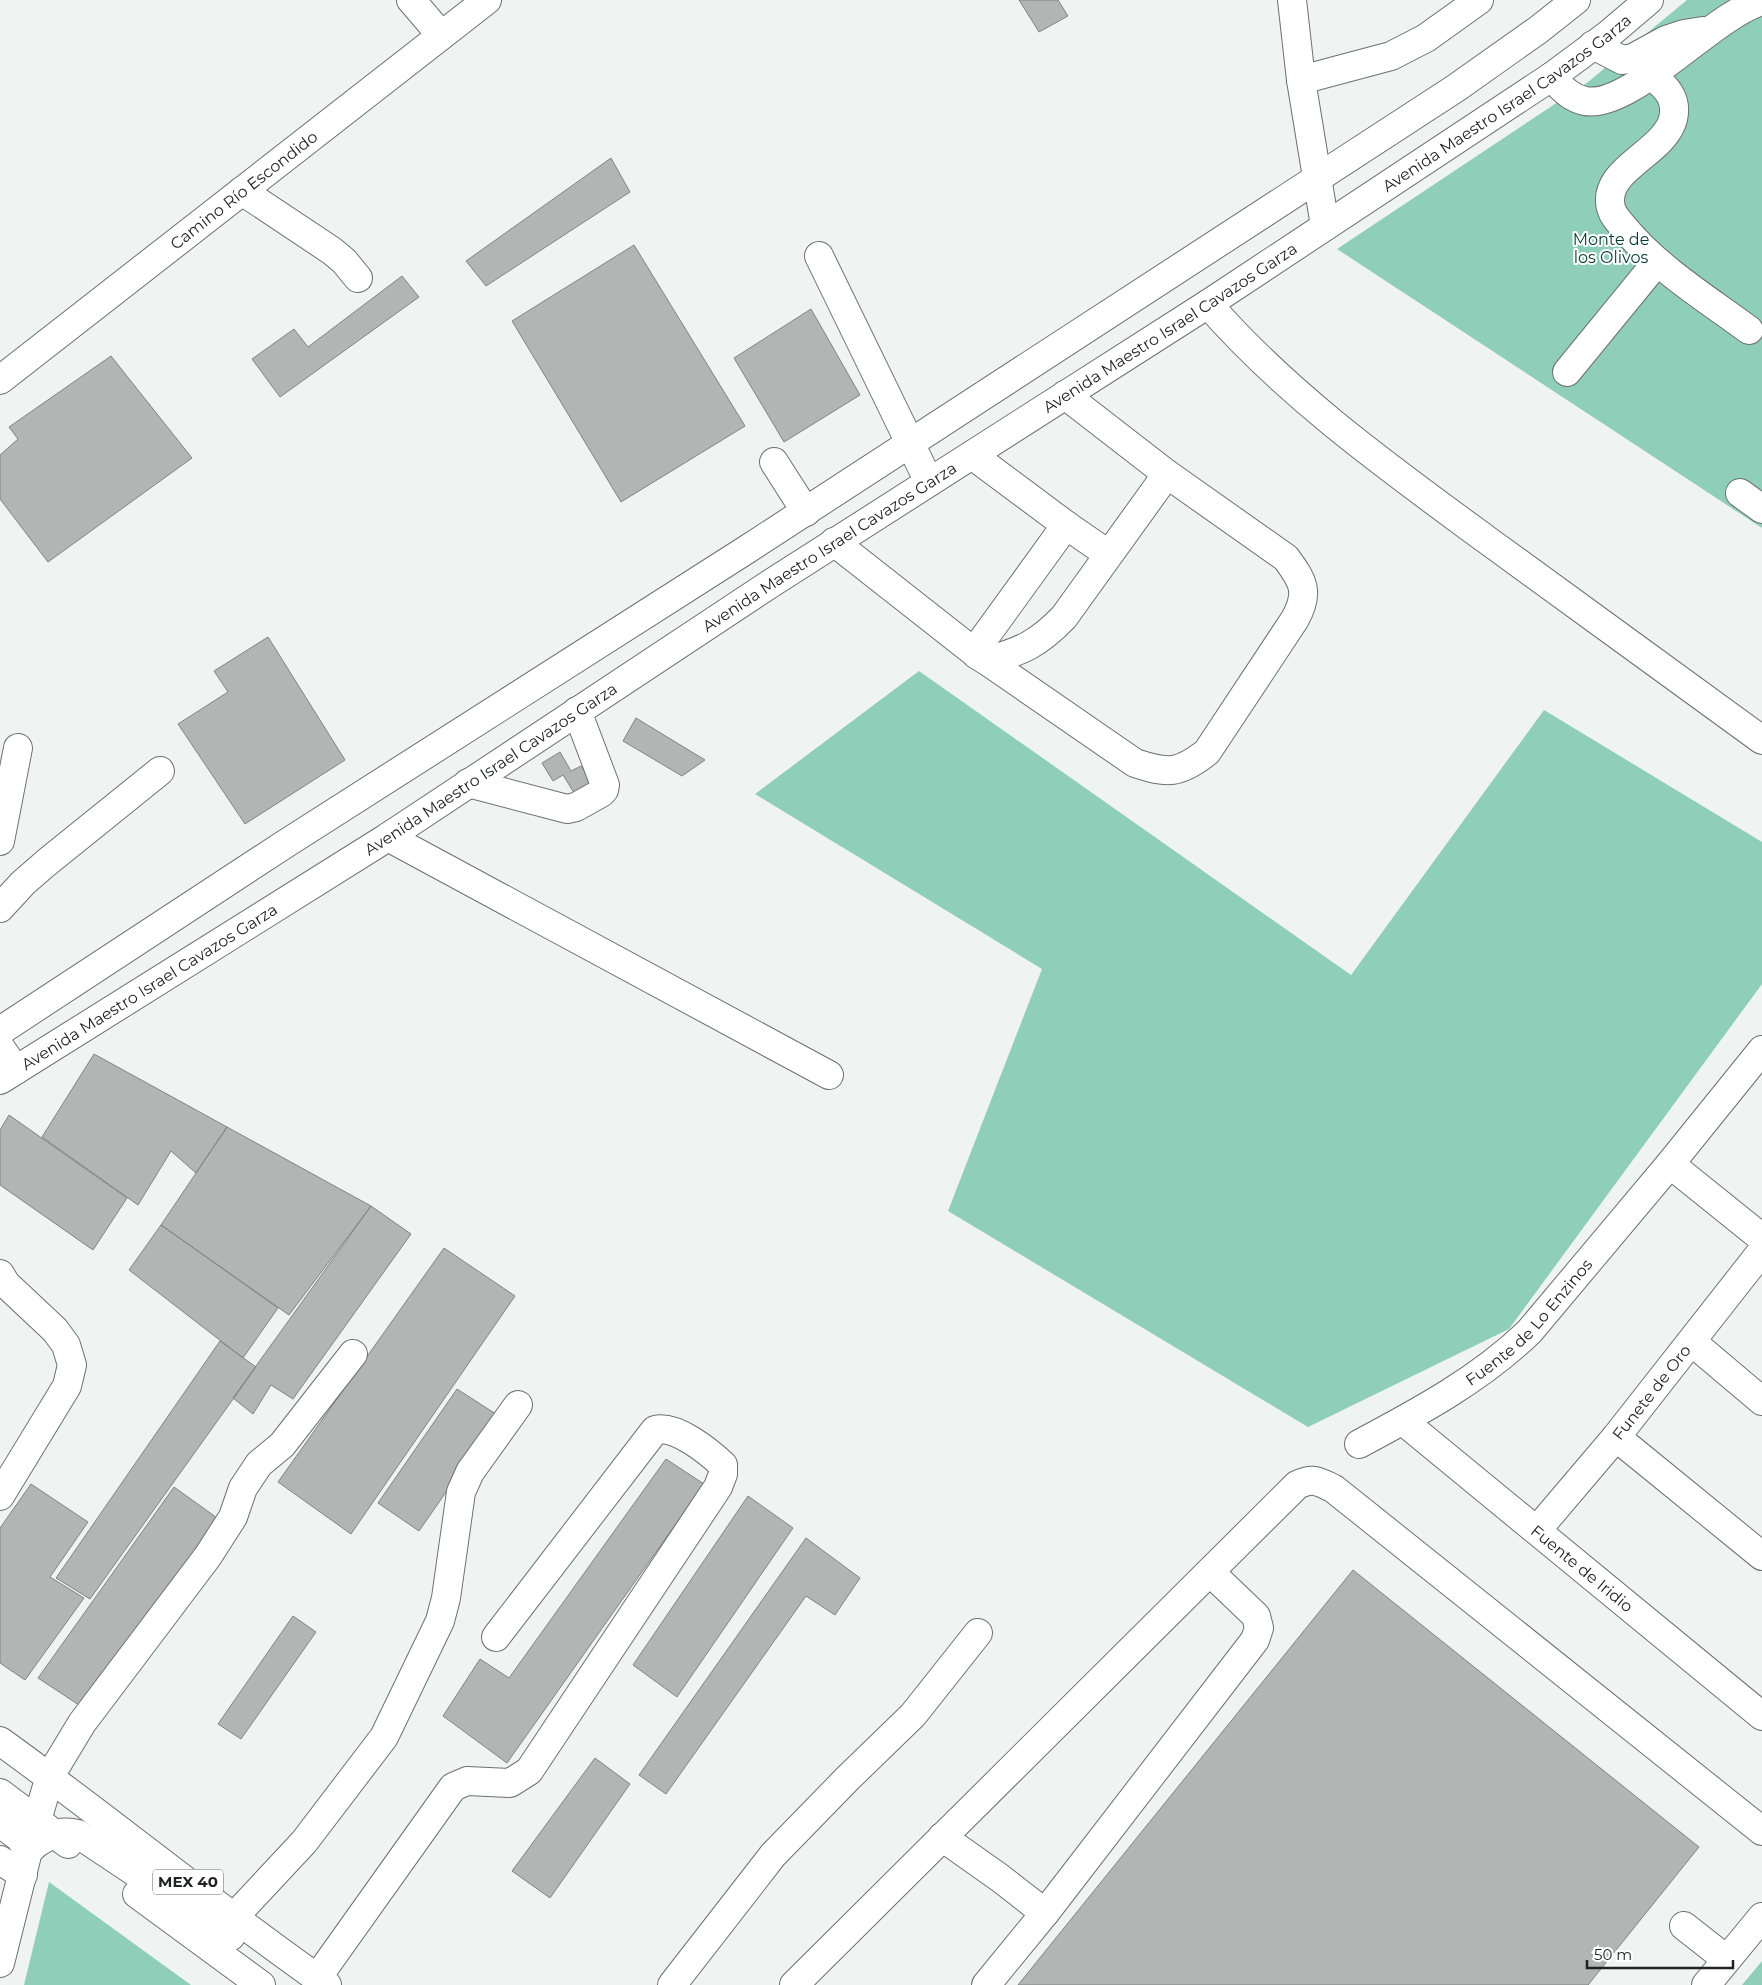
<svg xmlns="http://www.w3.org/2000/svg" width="1762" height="1985" viewBox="0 0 1762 1985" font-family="Montserrat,sans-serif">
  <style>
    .green { fill: #8fceb8 }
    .building { fill: #b1b5b4; stroke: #808583 }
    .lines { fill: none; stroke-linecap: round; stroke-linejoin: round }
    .minor-casing { stroke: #6c716f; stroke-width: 30 }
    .major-casing { stroke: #6c716f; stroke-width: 30 }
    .minor { stroke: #fff; stroke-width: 28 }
    .major { stroke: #fff; stroke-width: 28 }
    .labels { text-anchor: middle; stroke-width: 4; stroke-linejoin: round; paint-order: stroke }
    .shield { fill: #fff; stroke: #646564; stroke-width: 1 }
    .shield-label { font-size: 15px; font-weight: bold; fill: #212322 }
    .street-label { font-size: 16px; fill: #212322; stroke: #fff }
    .park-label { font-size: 16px; fill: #053b2d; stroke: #fff }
  </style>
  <rect width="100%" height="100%" fill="#eff4f2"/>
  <path class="green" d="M1687,0H1762V528L1337,249L1588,82Z
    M919,671L1351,975L1544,710L1762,842V984L1509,1329L1308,1427L948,1211L1042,969L755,794Z
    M49,1882L191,1985H24Z
    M1762,1961V1985H1742Z"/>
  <path class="building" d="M1019,0H1058L1068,16L1039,32Z
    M611,158L630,192L486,286L466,261Z
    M634,245L745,426L621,502L512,321Z
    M402,276L419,297L280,397L252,359L294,329L308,347Z
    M811,309L860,395L784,442L734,358Z
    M111,356L192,458L48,562L0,499V455L18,439L9,427Z
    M268,637L345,760L245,824L178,724L228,692L214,671Z
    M636,718L705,760L682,776L623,741Z
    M560,752L571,771L581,766L594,785L576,796L563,775L553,781L542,763Z
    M94,1054L227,1127L196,1173L171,1151L138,1205L42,1137Z
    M9,1115L127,1198L93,1250L0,1185V1130Z
    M227,1127L371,1206L289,1315L161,1225Z
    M371,1206L411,1234L293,1399L271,1385L253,1414L233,1398Z
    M161,1225L278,1308L243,1358L129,1270Z
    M444,1248L515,1296L351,1534L278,1482Z
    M220,1341L256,1367L90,1599L56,1578Z
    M457,1389L499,1416L419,1531L378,1503Z
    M666,1459L704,1484L507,1763L443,1716L480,1659L509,1678Z
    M31,1484L88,1522L50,1577L84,1598L25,1680L0,1663V1528Z
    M174,1487L220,1520L85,1709L38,1678Z
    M748,1496L793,1528L677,1697L633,1665Z
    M806,1538L860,1578L835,1615L806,1596L666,1794L639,1775Z
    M1353,1570L1699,1847L1588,1985H1018Z
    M293,1616L316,1632L241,1739L218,1724Z
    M595,1758L630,1784L550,1898L512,1871Z"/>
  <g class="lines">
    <g class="minor-casing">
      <g id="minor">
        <path d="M411,0L441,35"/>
        <path d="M1292,0L1301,80L1325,226"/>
        <path d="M1593,45L1622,60L1633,58L1666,40L1684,34L1703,31"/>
        <path d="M1651,75C1666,87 1678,98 1673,119C1664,154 1601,169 1611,208C1613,216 1620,223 1626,230C1660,270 1707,299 1749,330"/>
        <path d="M1551,77C1561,87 1570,98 1585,101C1630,110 1713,15 1762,1"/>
        <path d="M1301,80L1391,56L1426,38L1479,0"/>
        <path d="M242,191L332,251L344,261L358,278"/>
        <path d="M819,256L929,482"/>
        <path d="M1208,304C1288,396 1389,468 1487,540C1579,607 1670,673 1762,740"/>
        <path d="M1567,372L1657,262"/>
        <path id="s1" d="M0,380L487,0"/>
        <path d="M774,462L806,512"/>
        <path d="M1740,493L1762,509"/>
        <path d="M1066,525L1108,554"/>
        <path d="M834,542L974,652L1066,525L972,455"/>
        <path d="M977,655L987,661C1022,651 1038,644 1064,617L1167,474L1065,395"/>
        <path d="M987,661L1135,763C1168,774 1179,774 1207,752L1295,619C1310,592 1303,581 1286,558L1167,474"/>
        <path d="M468,783L567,809L576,807L601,793L604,790L605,785L577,711"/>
        <path d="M388,837L829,1075"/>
        <path d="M0,841L18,748"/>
        <path d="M0,908L23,883L46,863L160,771"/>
        <path d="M0,1047L16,1070"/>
        <path d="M1670,1164L1762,1238"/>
        <path d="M0,1274L6,1284L55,1330L66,1345L72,1365L67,1386L0,1496"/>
        <path d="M1692,1342L1762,1401"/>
        <path id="s2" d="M1403,1421L1762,1716"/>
        <path d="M1616,1437L1762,1556"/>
        <path id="s3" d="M1359,1444C1419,1412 1479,1380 1529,1332L1670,1164L1762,1050"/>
        <path id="s4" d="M1537,1530L1616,1437L1762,1251"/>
        <path d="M942,1837L1000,1878L1045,1913"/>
        <path d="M0,1860L23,1875"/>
        <path d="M234,1917L304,1842L384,1737L440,1621L446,1598L461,1492L470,1472L518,1405"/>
        <path d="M1684,1926L1726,1959"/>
        <path d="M0,1963L28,1851L50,1776L82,1723L208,1556L233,1517L243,1488L259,1464L282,1445L353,1354"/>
        <path d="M317,1978L453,1787L467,1781L510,1783L529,1771L718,1487L723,1474V1465C708,1451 676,1425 655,1430L496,1637"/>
        <path d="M672,1985L773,1855L848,1778L913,1715L978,1633"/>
        <path d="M794,1985L1297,1485C1313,1477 1318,1481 1334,1489L1762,1831"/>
        <path d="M986,1985L1045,1913L1255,1640L1259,1628L1256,1616L1210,1572"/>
        <path d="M1706,1985L1762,1917"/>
      </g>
    </g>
    <g class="major-casing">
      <g id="major">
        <path d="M0,1031L282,846L746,550L1456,88L1538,30L1576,0"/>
        <path id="s5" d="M0,1080L388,837L770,584L1208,304L1551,77L1609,34L1649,0"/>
        <path d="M0,1741C110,1820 215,1907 327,1985"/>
        <path d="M0,1793L68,1844"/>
        <path d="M0,1823L20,1838L28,1851C42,1837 58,1829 78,1834L231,1936"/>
        <path d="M137,1894L261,1985"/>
      </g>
    </g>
    <use href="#minor" class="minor"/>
    <use href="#major" class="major"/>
  </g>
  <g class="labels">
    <rect class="shield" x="153" y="1869.5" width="70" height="25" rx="4"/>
    <g class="shield-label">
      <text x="188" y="1887">MEX 40</text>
    </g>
    <g class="street-label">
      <text dy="6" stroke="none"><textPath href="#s5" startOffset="1796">Avenida Maestro Israel Cavazos Garza</textPath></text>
      <text dy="6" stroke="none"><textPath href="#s1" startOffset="309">Camino Río Escondido</textPath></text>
      <text dy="6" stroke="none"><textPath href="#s5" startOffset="1391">Avenida Maestro Israel Cavazos Garza</textPath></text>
      <text dy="6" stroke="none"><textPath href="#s5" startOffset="986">Avenida Maestro Israel Cavazos Garza</textPath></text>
      <text dy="6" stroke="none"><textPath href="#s5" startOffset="581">Avenida Maestro Israel Cavazos Garza</textPath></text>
      <text dy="6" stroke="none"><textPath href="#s5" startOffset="176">Avenida Maestro Israel Cavazos Garza</textPath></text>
      <text dy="6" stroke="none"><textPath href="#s3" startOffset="211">Fuente de Lo Enzinos</textPath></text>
      <text dy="6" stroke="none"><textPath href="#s4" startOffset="179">Funete de Oro</textPath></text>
      <text dy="6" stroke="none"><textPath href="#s2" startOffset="232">Fuente de Iridio</textPath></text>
    </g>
    <g class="park-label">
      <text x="1611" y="245">Monte de<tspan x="1611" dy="18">los Olivos</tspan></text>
    </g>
  </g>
  <path d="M1587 1960v8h146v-8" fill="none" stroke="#212322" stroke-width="2.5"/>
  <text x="1594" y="1960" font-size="15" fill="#212322" stroke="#ffffff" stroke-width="4" paint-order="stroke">50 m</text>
</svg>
